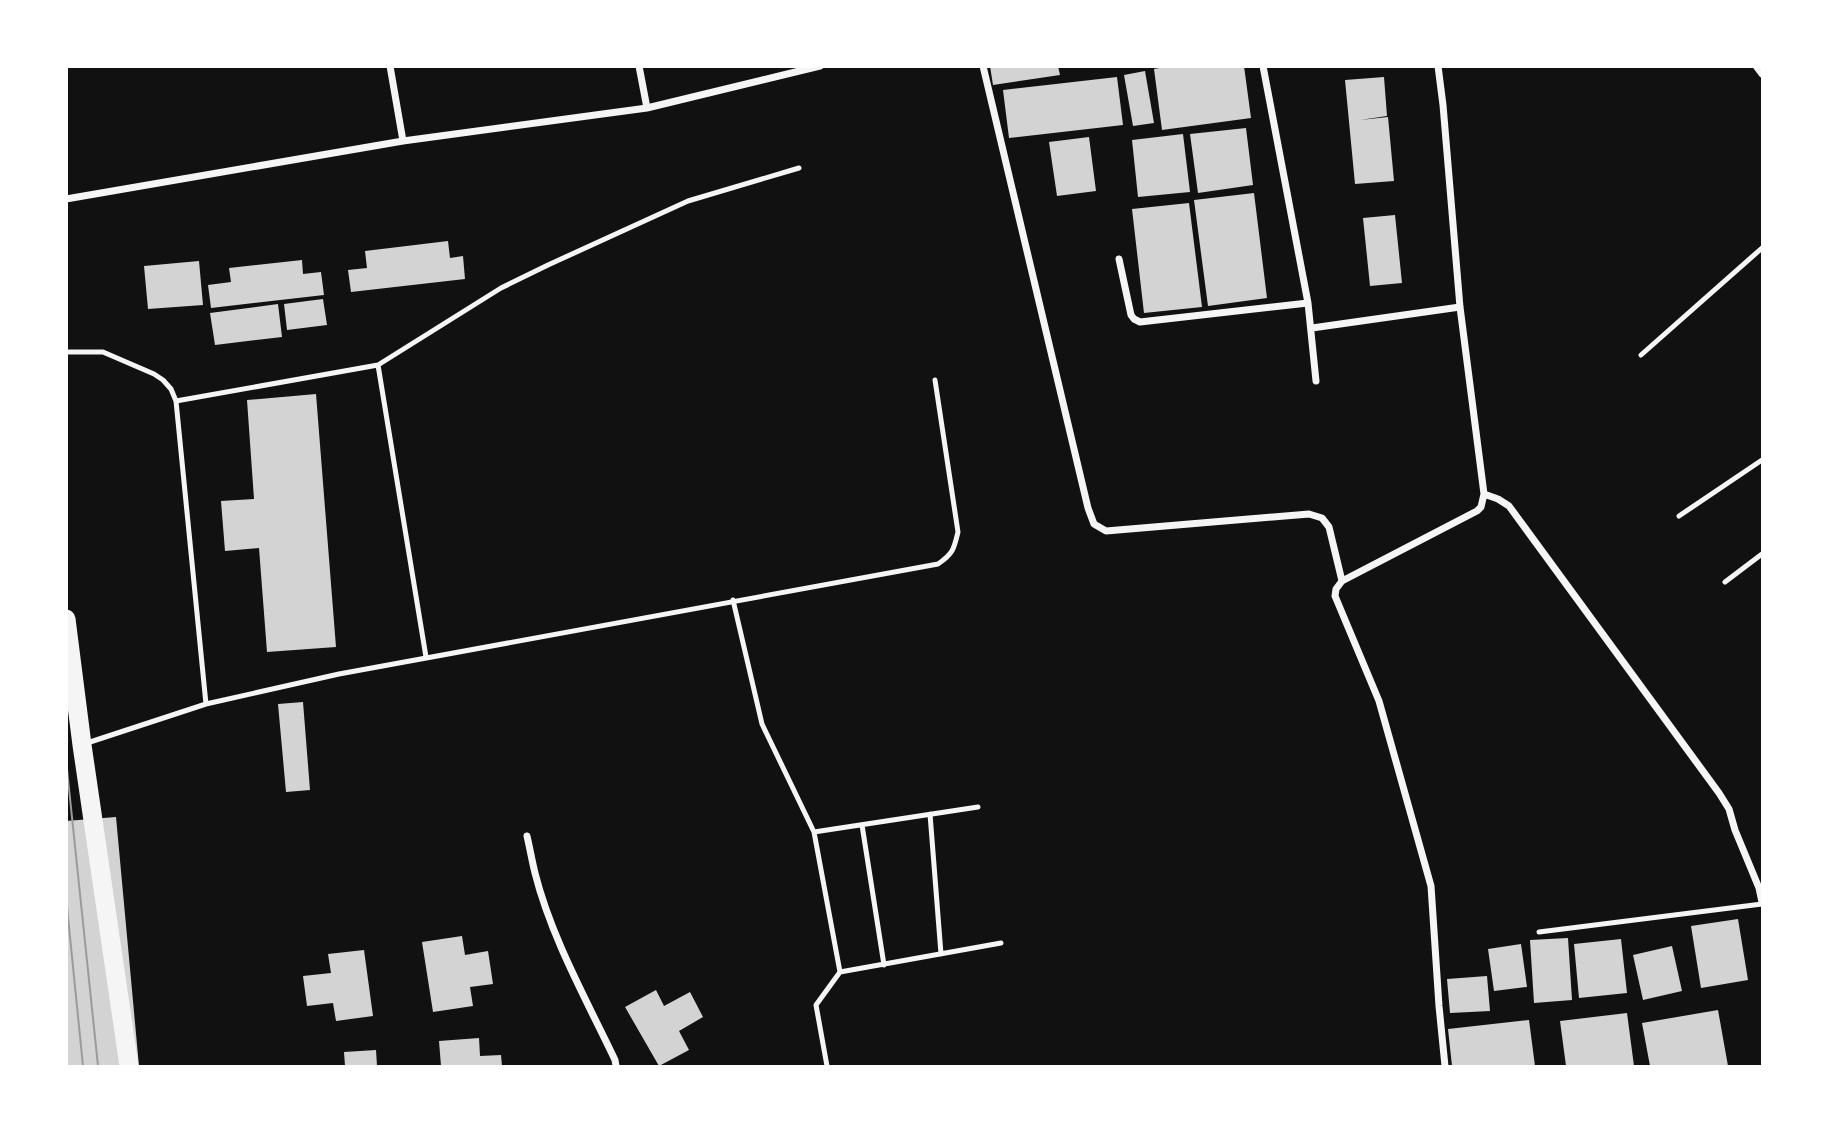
<svg xmlns="http://www.w3.org/2000/svg" width="1829" height="1133" viewBox="0 0 1829 1133" font-family="'Times New Roman',serif">
  <style>
    .building { fill: #d3d3d3 }
    .lines { fill: none; stroke-linecap: round; stroke-linejoin: round }
    .service { stroke: #f5f5f5; stroke-width: 5 }
    .minor { stroke: #f5f5f5; stroke-width: 7 }
    .trunk { stroke: #f5f5f5; stroke-width: 19 }
    .tram { stroke: #9a9a9a; stroke-width: 2 }
  </style>
  <rect width="100%" height="100%" fill="#111"/>
  <path class="building" d="M990,66H1058L1060,75L993,85Z
    M1170,66H1244L1251,118L1162,130L1154,69Z
    M1145,71L1154,123L1133,126L1124,75Z
    M1117,77L1123,125L1009,138L1003,90Z
    M1384,77L1387,116L1360,120L1388,117L1394,181L1355,184L1345,80Z
    M1246,128L1253,185L1198,193L1190,134Z
    M1183,134L1190,192L1138,197L1132,140Z
    M1089,137L1096,191L1057,196L1049,142Z
    M1254,193L1267,298L1208,306L1194,200Z
    M1189,203L1202,307L1144,313L1132,209Z
    M1395,215L1402,283L1370,286L1363,218Z
    M448,241L450,258L463,256L465,279L351,292L348,270L367,268L365,251Z
    M302,260L303,274L321,272L324,295L211,308L208,285L231,282L229,268Z
    M199,261L203,305L148,309L144,266Z
    M323,299L327,325L287,330L284,304Z
    M278,304L282,337L215,345L210,313Z
    M316,394L336,647L267,652L259,548L225,551L221,501L254,499L247,400Z
    M303,702L310,790L286,792L278,704Z
    M116,817L139,1066H66V821Z
    M1738,919L1748,980L1701,988L1691,926Z
    M462,936L465,955L488,951L493,984L470,987L473,1006L433,1012L422,942Z
    M1568,938L1572,1000L1534,1003L1530,940Z
    M1621,939L1627,993L1579,998L1574,944Z
    M1521,944L1527,987L1494,991L1488,949Z
    M1672,946L1682,991L1643,1000L1633,955Z
    M364,950L373,1016L336,1021L333,1003L307,1006L303,976L331,973L328,954Z
    M1487,976L1490,1011L1450,1013L1447,979Z
    M656,990L664,1006L690,992L703,1017L679,1031L689,1050L659,1066L625,1007Z
    M1718,1010L1728,1066H1650L1642,1023Z
    M1627,1013L1634,1066H1566L1560,1021Z
    M1529,1020L1535,1066H1452L1448,1029Z
    M479,1038L480,1056L501,1055L502,1066H441L439,1041Z
    M376,1050L377,1066H345L344,1052Z"/>
  <g class="lines">
    <path class="service" d="M66,352H103L154,374L163,380L171,389L176,401L206,704
      M1641,355L1762,248
      M378,365L426,657
      M176,401L378,365L501,288L548,265L688,201L799,168
      M1679,516L1762,460
      M1725,582L1762,554
      M733,600L762,724L814,832L840,972L816,1005L827,1066
      M87,743L206,704L339,674L938,564C953,554 954,549 958,532L935,380
      M930,814L941,954
      M862,825L884,965
      M814,832L978,807
      M1539,932L1762,904
      M840,972L1001,943"/>
    <path class="minor" d="M390,66L403,141
      M639,66L647,108
      M983,66L1088,508L1094,524L1106,531L1309,514L1322,518L1329,527L1342,581
      M1263,66L1308,303L1316,381
      M1438,66L1443,105L1460,307L1484,494L1481,507L1477,511L1342,581L1336,589L1335,596L1379,701L1431,886L1439,1006L1445,1066
      M1756,66L1762,74
      M66,199L403,141L647,108L820,66
      M1119,259L1131,315L1134,319L1140,322L1308,303
      M1312,328L1460,307
      M1484,494L1498,499L1509,506L1719,793L1729,809L1735,830L1759,888L1762,902
      M527,836C530,849 532,861 535,873C551,937 587,1001 615,1060L616,1066"/>
    <path class="trunk" d="M66,619L82,745L129,1066"/>
    <path class="tram" d="M66,760L98,1066
      M66,897L83,1066"/>
  </g>
  <rect width="1829" height="1133" fill="none" stroke="#ffffff" stroke-width="136"/>
</svg>
